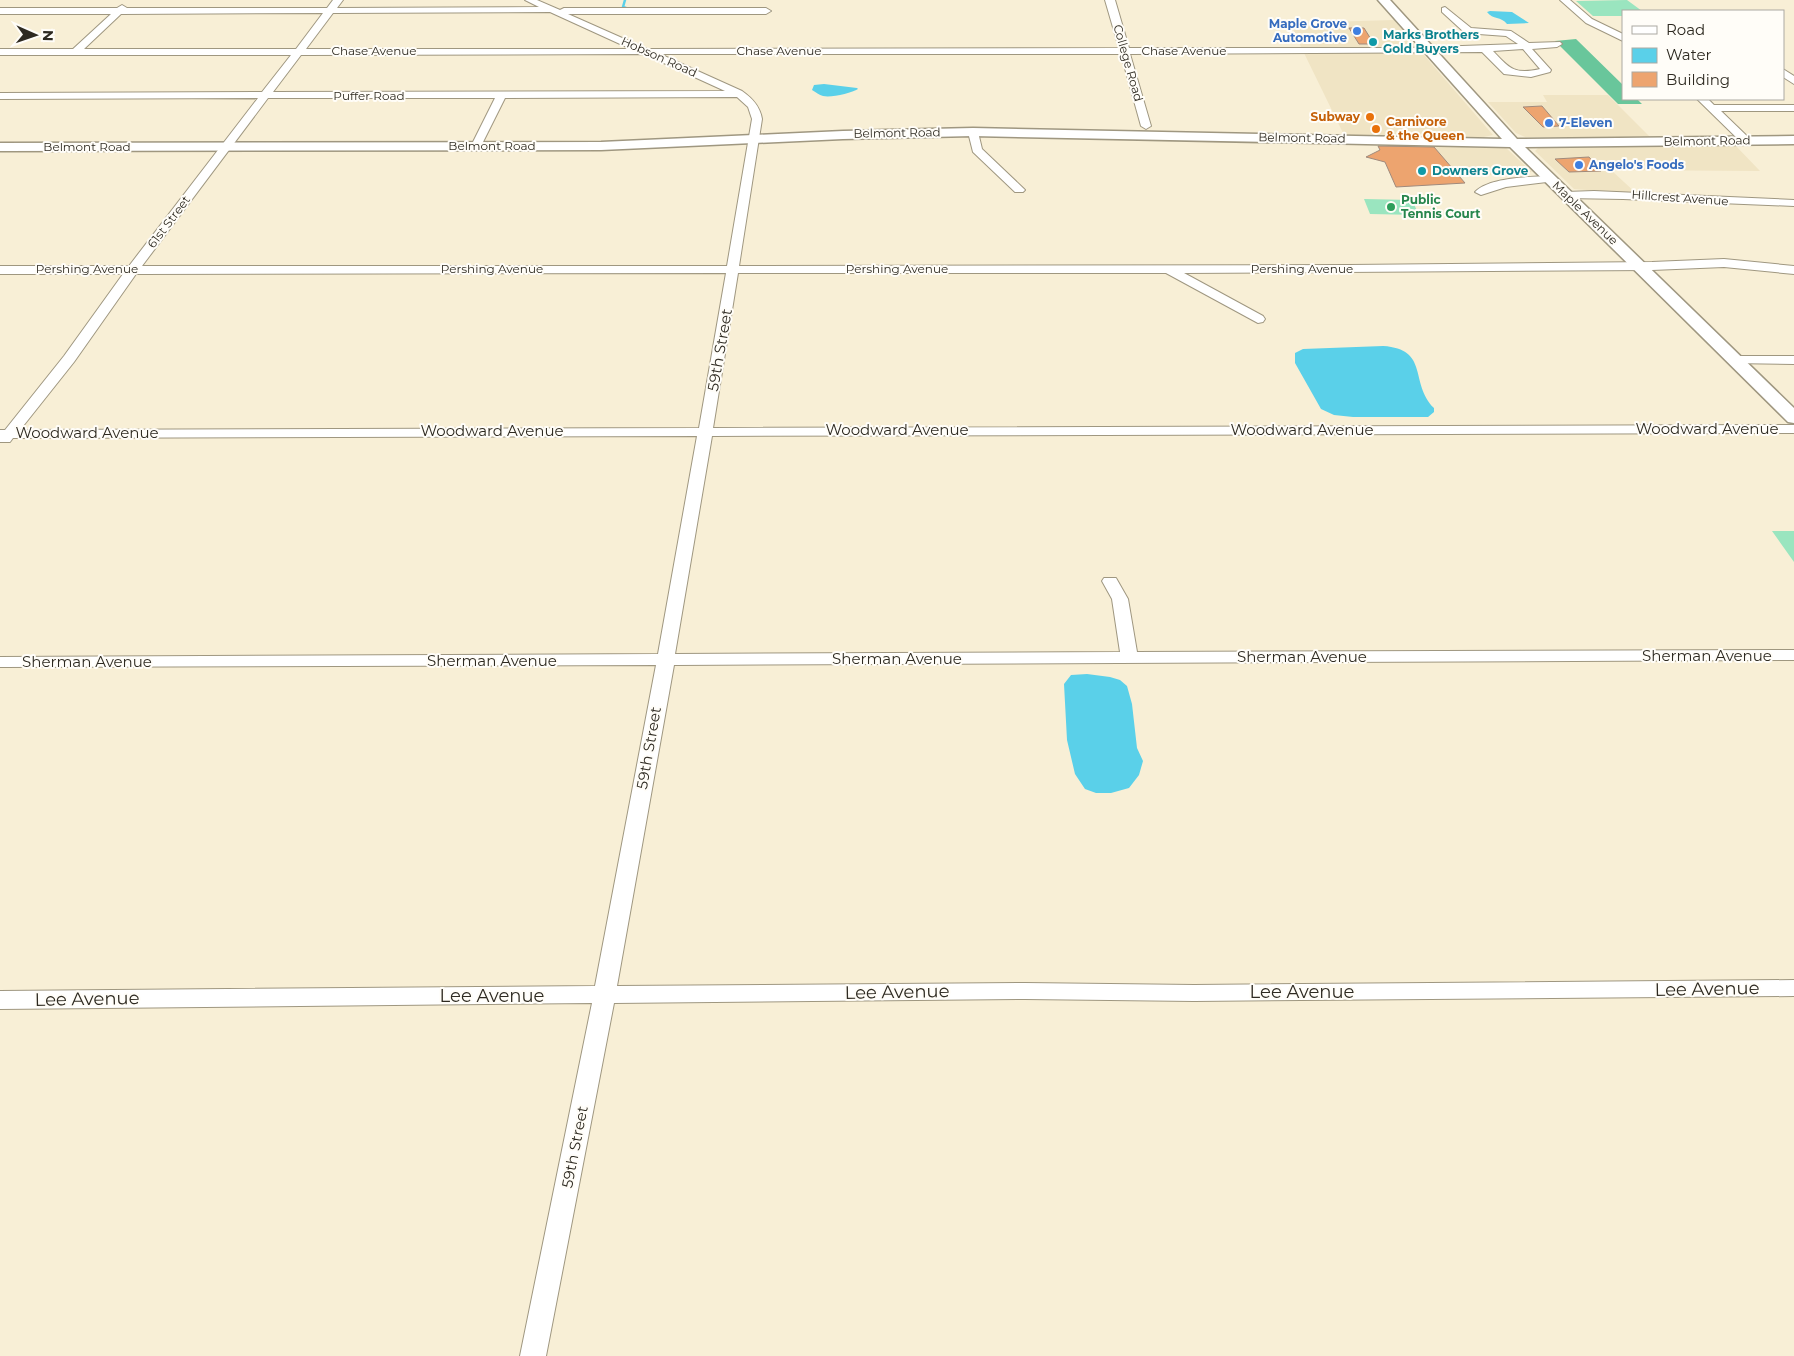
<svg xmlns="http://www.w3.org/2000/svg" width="1794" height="1356" viewBox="0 0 1794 1356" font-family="Montserrat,sans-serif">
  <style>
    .built { fill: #f0e4c4 }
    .green { fill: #9ae5bf }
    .forest { fill: #69c69b }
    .water { fill: #5ad0e9 }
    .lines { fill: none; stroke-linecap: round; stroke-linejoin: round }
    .stream { stroke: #5ad0e9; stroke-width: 2.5 }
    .building { fill: #eda46f; stroke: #a08a7c }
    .minor-casing { stroke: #9f9780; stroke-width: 2 }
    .major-casing { stroke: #9f9780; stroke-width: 3 }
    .minor { fill: #fff; fill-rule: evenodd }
    .major { fill: #fff; fill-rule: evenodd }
    .shop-dot { fill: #3f7fe0; stroke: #fffdf8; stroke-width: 2 }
    .culture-dot { fill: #0f9aa8; stroke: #fffdf8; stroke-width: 2 }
    .food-dot { fill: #e8710a; stroke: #fffdf8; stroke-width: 2 }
    .leisure-dot { fill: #2e9e5b; stroke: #fffdf8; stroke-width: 2 }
    .labels { text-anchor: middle; stroke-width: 4; stroke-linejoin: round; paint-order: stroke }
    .far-shop-label { font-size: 12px; font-weight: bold; fill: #366cbe; stroke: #fffdf8; text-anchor: start }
    .far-culture-label { font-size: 12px; font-weight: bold; fill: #0d838f; stroke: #fffdf8; text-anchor: start }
    .far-street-label { font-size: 12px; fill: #2e2a21; stroke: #fffdf8 }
    .far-food-label { font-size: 12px; font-weight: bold; fill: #c56008; stroke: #fffdf8; text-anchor: end }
    .far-leisure-label { font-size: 12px; font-weight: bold; fill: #27864d; stroke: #fffdf8; text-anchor: start }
    .street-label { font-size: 15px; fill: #2e2a21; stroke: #fffdf8 }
    .near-street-label { font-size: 18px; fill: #2e2a21; stroke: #fffdf8 }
  </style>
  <rect width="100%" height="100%" fill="#f8efd6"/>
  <path class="built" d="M1394,20L1417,47L1302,49L1290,23Z
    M1304,53H1412L1424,55L1493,135L1479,138L1344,135Z
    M1543,95H1608L1650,137H1525L1516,133L1488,102H1547Z
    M1432,145L1505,147L1532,172L1460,177Z
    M1735,145L1760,171L1611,170L1637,194L1574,189L1535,151L1538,148L1546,147Z"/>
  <path class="green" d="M1627,0L1642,11H1623V16H1593L1576,1Z
    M1364,199L1412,200L1419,215L1370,214Z
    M1772,531H1794V562Z"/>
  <path class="forest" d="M1576,39L1623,85V99H1637L1642,104H1618L1555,41Z"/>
  <path class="water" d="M1490,11L1512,12L1529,23L1507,24C1501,16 1493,20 1487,12Z
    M824,84L857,88L858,89C852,93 831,98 823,96C819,95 816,92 812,90L814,85Z
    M1383,346C1430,349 1409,383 1434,408V412L1428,417H1353L1334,415L1321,409L1295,363V353L1303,349Z
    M1087,674L1110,677L1120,680L1127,686L1132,704L1137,748L1143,761L1139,775L1129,788L1111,793H1096L1085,789L1075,774L1067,740L1064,684L1071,675Z"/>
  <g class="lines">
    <path class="stream" d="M625,0L623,7L626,8"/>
  </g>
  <path class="building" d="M1349,28H1364L1374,44H1359Z
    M1542,106L1559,126L1543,127L1523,107Z
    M1378,146L1434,147L1465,183L1396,187L1385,162L1366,157L1380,150Z
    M1589,157L1601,171L1569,172L1555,159Z"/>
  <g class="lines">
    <g class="minor-casing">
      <path id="minor" d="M333,0H343L337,8L539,7L525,0H537L560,10L564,8H766L771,11L766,14H568L647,49L1119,48L1105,0H1115L1129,48H1406L1518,44L1506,36L1465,33L1442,12V8L1445,7L1471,28L1511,31L1529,43L1560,42L1562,44L1557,47L1532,49L1551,70L1550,72L1531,77L1504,74L1482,52L1130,54L1151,126L1146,129L1141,126L1121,54H660L742,91C752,98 760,106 762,119L739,266L1349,265L1652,262L1724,259L1794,266V274L1724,267L1652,270L1184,273L1263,316L1265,319L1263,322L1258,323L1166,273H738L713,428L1794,425V433L712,436L675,654L1120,652L1112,599L1102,581L1104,578H1116L1128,599L1137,652L1794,650V660L674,665L617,986L1025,983L1194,985L1794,980V996L1194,1001L1025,999L614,1003L546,1356H520L592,1003L0,1009V991L595,986L656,665L0,667V657L658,654L697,436L13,438L10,442H0V430H5L64,356L123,274H0V266H129L258,98L0,99V93L262,92L291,55H0V49H73L111,14H0V8H117L122,5L127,8H327ZM550,12L631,49H306L333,13ZM323,13L296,49H84L121,14ZM1523,49L1540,69C1514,75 1509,68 1493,51ZM644,54L725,91L273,92L301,55ZM737,97L748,107L752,119L727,266H142L268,98H495L471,146L476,149L481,146L505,98ZM726,273L699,428L20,430L74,362L136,274Z
        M1560,0H1570L1592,19L1623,34V41L1586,23Z
        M1783,69L1794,76V84L1783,77Z
        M1697,99H1708L1714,105H1794V111H1721L1750,139L1751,141L1750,143H1742Z
        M973,129L978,132L982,149L1023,188L1025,190L1023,192H1015L973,152L968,132Z
        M1551,176L1555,177L1557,179L1555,181L1506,187L1481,195L1475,192C1489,177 1531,177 1551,176Z
        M1594,191L1794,200V206L1623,199L1566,198L1560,195L1566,192Z
        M1735,356H1794V364L1730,363L1728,360Z"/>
    </g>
    <g class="major-casing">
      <path id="major" d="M1378,0H1390L1517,139L1794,136V144L1525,147L1794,408V423L1788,422L1510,147L973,136L843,139L601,150L0,151V143L601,142L843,131L973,128L1502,139Z"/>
    </g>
    <use href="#minor" class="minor"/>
    <use href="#major" class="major"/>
  </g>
  <g class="shop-dot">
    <circle cx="1357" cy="31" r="5"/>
    <circle cx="1549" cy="123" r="5"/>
    <circle cx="1579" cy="165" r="5"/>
  </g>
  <g class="culture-dot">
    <circle cx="1373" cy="42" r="5"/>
    <circle cx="1422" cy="171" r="5"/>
  </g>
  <g class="food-dot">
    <circle cx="1370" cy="117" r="5"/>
    <circle cx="1376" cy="129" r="5"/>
  </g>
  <circle class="leisure-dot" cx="1391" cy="207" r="5"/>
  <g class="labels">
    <g class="far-shop-label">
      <text x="1347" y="28" text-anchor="end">Maple Grove<tspan x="1347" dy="14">Automotive</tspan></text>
      <text x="1559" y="127">7-Eleven</text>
      <text x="1589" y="169">Angelo's Foods</text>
    </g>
    <g class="far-culture-label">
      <text x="1383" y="39">Marks Brothers<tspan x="1383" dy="14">Gold Buyers</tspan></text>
      <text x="1432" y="175">Downers Grove</text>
    </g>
    <g class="far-street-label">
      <text x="374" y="55">Chase Avenue</text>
      <text x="779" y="55">Chase Avenue</text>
      <text x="1184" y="55">Chase Avenue</text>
      <text transform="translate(659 57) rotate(24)" y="4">Hobson Road</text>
      <text transform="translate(1128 63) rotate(74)" y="4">College Road</text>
      <text x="369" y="100">Puffer Road</text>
      <text transform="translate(897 133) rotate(-1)" y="4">Belmont Road</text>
      <text transform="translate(1302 138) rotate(1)" y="4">Belmont Road</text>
      <text transform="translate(1707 141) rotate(-1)" y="4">Belmont Road</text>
      <text x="492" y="150">Belmont Road</text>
      <text x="87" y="151">Belmont Road</text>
      <text transform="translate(1680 198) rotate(4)" y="4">Hillcrest Avenue</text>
      <text transform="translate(1585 213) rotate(44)" y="4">Maple Avenue</text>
      <text transform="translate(169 222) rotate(-53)" y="4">61st Street</text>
      <text x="87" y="273">Pershing Avenue</text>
      <text x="492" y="273">Pershing Avenue</text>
      <text x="897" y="273">Pershing Avenue</text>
      <text x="1302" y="273">Pershing Avenue</text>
    </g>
    <g class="far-food-label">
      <text x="1360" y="121">Subway</text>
      <text x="1386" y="126" text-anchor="start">Carnivore<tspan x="1386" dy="14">&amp; the Queen</tspan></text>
    </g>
    <g class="far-leisure-label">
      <text x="1401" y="204">Public<tspan x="1401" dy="14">Tennis Court</tspan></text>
    </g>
    <g class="street-label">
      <text transform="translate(720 350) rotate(-80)" y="5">59th Street</text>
      <text x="1707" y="434">Woodward Avenue</text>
      <text x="897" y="435">Woodward Avenue</text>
      <text x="1302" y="435">Woodward Avenue</text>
      <text x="492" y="436">Woodward Avenue</text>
      <text x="87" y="438">Woodward Avenue</text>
      <text x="1707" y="661">Sherman Avenue</text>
      <text x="1302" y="662">Sherman Avenue</text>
      <text x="897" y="664">Sherman Avenue</text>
      <text x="492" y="666">Sherman Avenue</text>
      <text x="87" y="667">Sherman Avenue</text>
      <text transform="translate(649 748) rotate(-80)" y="5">59th Street</text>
      <text transform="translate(575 1147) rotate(-79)" y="5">59th Street</text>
    </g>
    <g class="near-street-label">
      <text transform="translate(1707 989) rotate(-1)" y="6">Lee Avenue</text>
      <text transform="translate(897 992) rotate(-1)" y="6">Lee Avenue</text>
      <text x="1302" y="998">Lee Avenue</text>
      <text x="492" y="1002">Lee Avenue</text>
      <text transform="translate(87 999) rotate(-1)" y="6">Lee Avenue</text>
    </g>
  </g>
  <rect x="1622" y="10" width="162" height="90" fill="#fffdf8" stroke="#aba9a2"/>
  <rect x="1632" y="26" width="25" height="8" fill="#ffffff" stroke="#aba9a2"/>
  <text x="1666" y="35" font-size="15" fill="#2e2a21">Road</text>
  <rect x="1632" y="48" width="25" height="15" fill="#5ad0e9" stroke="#aba9a2"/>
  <text x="1666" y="60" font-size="15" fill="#2e2a21">Water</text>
  <rect x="1632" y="72" width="25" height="15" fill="#eda46f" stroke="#aba9a2"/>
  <text x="1666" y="85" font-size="15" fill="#2e2a21">Building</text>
  <g transform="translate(35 35) rotate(92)" stroke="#fffdf8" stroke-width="4" paint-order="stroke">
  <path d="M0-4L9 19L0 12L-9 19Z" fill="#2e2a21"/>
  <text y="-8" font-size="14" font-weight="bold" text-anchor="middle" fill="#2e2a21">N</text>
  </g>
</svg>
